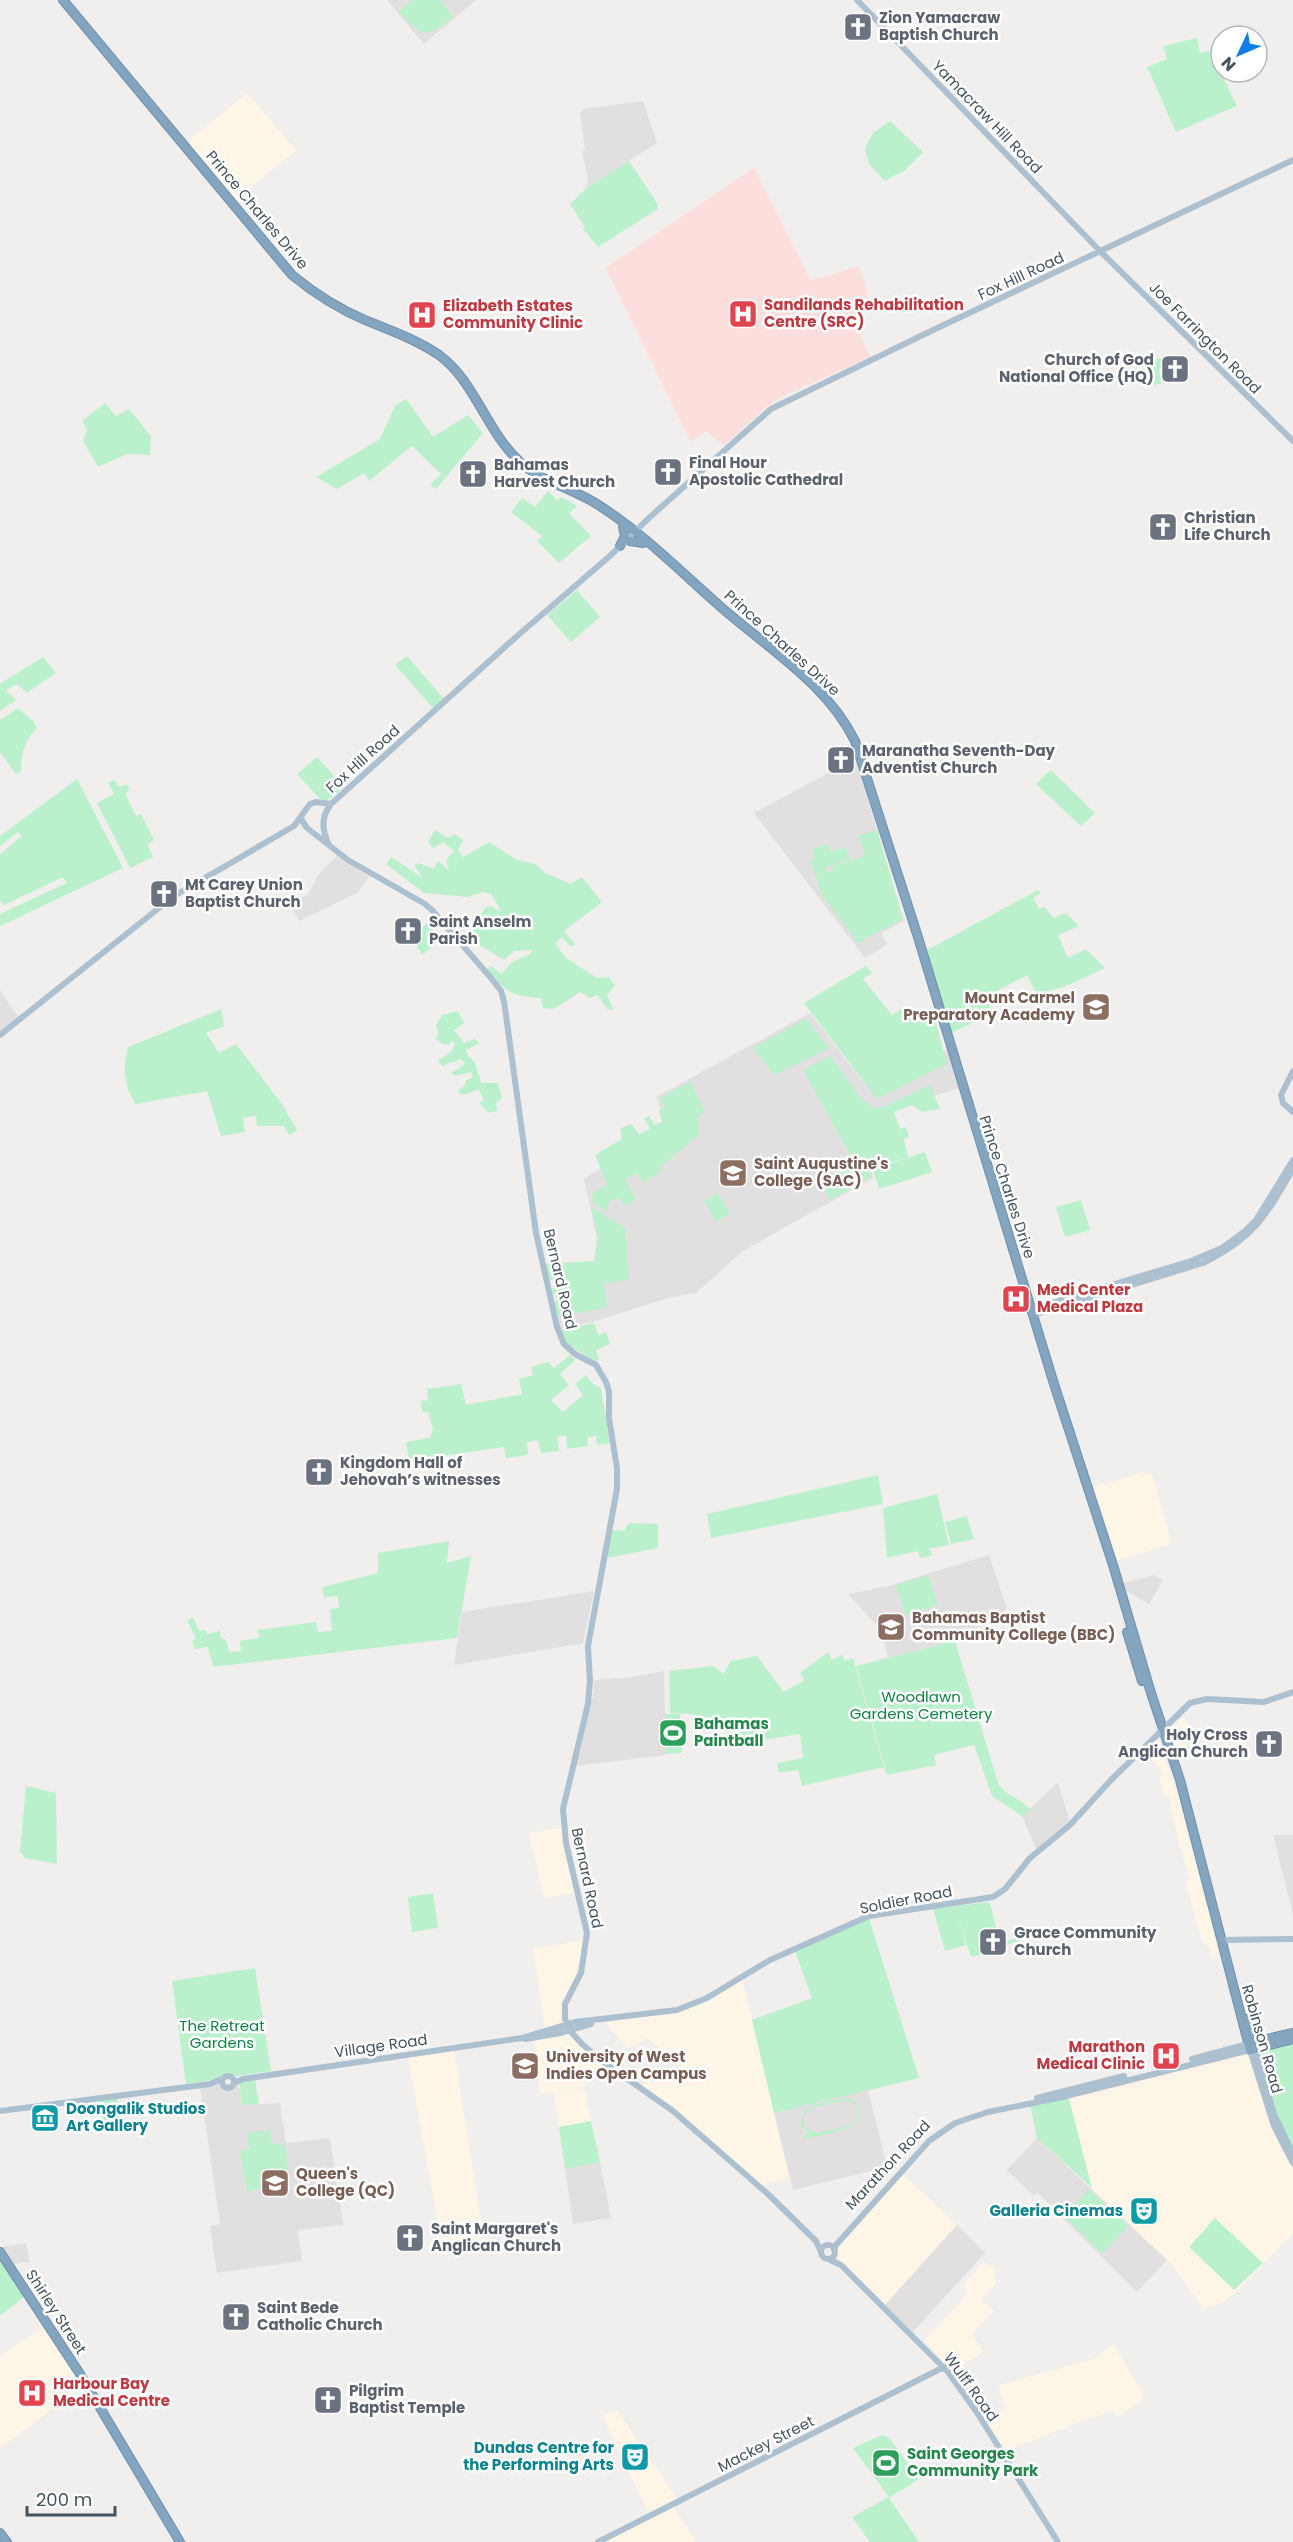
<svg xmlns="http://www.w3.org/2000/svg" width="1293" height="2542" viewBox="0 0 1293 2542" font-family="Poppins,sans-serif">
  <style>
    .commercial { fill: #fdf5e6 }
    .education { fill: #e2dfe0 }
    .medical { fill: #fcdedd }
    .green { fill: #baf1cc; fill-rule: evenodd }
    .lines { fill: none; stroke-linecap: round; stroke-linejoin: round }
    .highway-casing { stroke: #6e90ac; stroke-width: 10 }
    .major { stroke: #acc0cf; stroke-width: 6 }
    .highway { stroke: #83a5c0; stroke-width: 8 }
    .labels { text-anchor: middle; stroke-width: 5; stroke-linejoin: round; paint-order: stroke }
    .worship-label { font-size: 15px; font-weight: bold; fill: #5b616d; stroke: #fff; text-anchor: start }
    .street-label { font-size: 15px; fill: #45535d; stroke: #fff }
    .health-label { font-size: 15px; font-weight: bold; fill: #be3a42; stroke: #fff; text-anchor: start }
    .education-label { font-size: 15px; font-weight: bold; fill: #785e54; stroke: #fff; text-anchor: start }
    .park-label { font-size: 15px; fill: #128243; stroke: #fff }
    .leisure-label { font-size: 15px; font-weight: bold; fill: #27864d; stroke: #fff; text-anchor: start }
    .culture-label { font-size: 15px; font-weight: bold; fill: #0d838f; stroke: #fff; text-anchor: end }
  </style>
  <rect width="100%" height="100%" fill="#f1eeee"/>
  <path class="commercial" d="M247,93L296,150L234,202L186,143Z
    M1142,1472L1152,1474L1171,1541L1167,1545L1113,1562L1091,1488Z
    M1183,1717L1190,1726L1183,1734L1187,1746L1172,1750L1168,1734Z
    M1159,1741L1175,1787L1222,1958L1211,1957L1209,1945H1203L1185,1881L1190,1879L1178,1841L1169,1796L1165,1797L1159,1778L1164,1773L1146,1753Z
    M561,1828L576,1893L544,1898L529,1833Z
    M585,1940L580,1964L564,2002L561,2026L545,2029L533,1949Z
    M742,1978L790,2178L761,2185L641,2084L692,2074L647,2038L628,2048L605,2023L680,2011Z
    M567,2034L606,2065L582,2073L585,2087L540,2094L534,2039Z
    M454,2050L484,2240L442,2247L408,2056Z
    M1247,2051L1279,2145L1293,2167V2233L1235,2293L1221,2303L1203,2308L1172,2265L1037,2138L1062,2095Z
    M584,2088L591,2121L559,2127L554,2093Z
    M902,2173L957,2225L885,2305L830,2251Z
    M983,2262L993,2266L996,2284L981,2300L994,2311L972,2334L983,2352L963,2364L965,2369L954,2375L942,2359L924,2341L969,2292L963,2285Z
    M46,2326L85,2385L0,2448V2356Z
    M1114,2345L1145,2397L1118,2417L1112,2410L1004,2451L987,2424L999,2420L997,2412L1005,2409L999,2385L1093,2359Z
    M617,2410L678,2500L649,2514L602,2415Z
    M673,2507L697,2542H605Z"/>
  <path class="education" d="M387,0H476L424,44Z
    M643,101L657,143L586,188L588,180L582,151L585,150L580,113L583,109Z
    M856,758L904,921L881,933L887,945L865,958L754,813Z
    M337,855L369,877L357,893L299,921L291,906L308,894L319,874Z
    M0,990L19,1018L0,1033Z
    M810,1013L861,1079L947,1050L959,1088L880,1113L869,1153L873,1178L743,1251L696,1293L668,1298L593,1322L560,1329L556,1308L602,1297L594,1261L597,1238L584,1179L667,1123L656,1097Z
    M989,1555L1007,1609L955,1641L888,1658L881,1630L848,1594L888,1586Z
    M1154,1575L1163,1580L1149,1604L1121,1588L1120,1584Z
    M594,1591L583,1643L454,1665L462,1612Z
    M664,1671L666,1755L575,1766L593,1696L594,1680L633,1677Z
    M1058,1782L1070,1822L1037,1850L1022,1816Z
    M1273,1835H1293V1915Z
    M238,2082L243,2105L280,2103L286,2143L330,2138L343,2225L298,2230L302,2261L217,2273L210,2226L220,2224L200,2087Z
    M868,2090L887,2167L793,2190L774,2113Z
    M1037,2138L1167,2260L1137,2292L1037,2192L1034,2196L1007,2170Z
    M600,2162L611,2218L573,2224L565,2169Z
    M957,2225L985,2253L913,2332L885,2305Z
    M26,2243L30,2262L12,2264L1,2247Z"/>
  <path class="medical" d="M754,168L811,281L859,266L869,297L854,306L861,322L856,325L870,357L781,397L764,409L724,445L706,431L691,442L605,268Z"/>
  <path class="green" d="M412,0H440L453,17C427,39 420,37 399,11Z
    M1197,38L1200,53L1210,51L1237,106L1176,132L1147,67L1167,59L1163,46Z
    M890,121L923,152L905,170L885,181L869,164L865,149L873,133Z
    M629,161L657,203L658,209L598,247L583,229L584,226L570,204L586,188Z
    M1161,358L1162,368L1159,369L1161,384L1145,386L1132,374L1150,365L1147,360Z
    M406,399L433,437L468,415L483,433L436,489L430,485L441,474L412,446L369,481L364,473L337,489L316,477L380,439L395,406Z
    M105,403L116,416L129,409L151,436L150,455L127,454L98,467L83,441L87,429L82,421Z
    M548,491L557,500L562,497L577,506L569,513L591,536L559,563L537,541L542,536L511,512L522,498L535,507Z
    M577,590L600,617L571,642L547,615Z
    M407,656L444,699L433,708L395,665Z
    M43,657L56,673L27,693L17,684L6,690L16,700L0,711V684Z
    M18,708L33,721L37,728C25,741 21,753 21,771L16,774L0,752V720Z
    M317,757L344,787L328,800H321L297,774Z
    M1051,770L1095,813L1081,826L1036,784Z
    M77,779L123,868L0,926V914L67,883L63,877L4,905L0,901V854L22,836L18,832L0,846V836Z
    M114,780L120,787L127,784L130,790L125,793L136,816L141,814L154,840L147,844L153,857L130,868L97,803L114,794L108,783Z
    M435,830L448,838L455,834L463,840L458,850L463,857L489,842L517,860L535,864L545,873L571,884L582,877L602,902L564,931L575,944L571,947L562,937L555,943L566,958L597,978L609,977L615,986L607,995L614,1010L607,1009L597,995L590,998L580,992L554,1009L543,1008L541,998C511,996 506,992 487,970L491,966L501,974L512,962L530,954L532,950L514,951L504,960L466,937L485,908L490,906L502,912L491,894L482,892L468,897L424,893L386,864L391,857L423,878L414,865L419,863L434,869L438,861L449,870L446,860L454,851L443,842L433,848L428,842Z
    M877,830L903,919L858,943L822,895L816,877L825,873L815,876L810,859L815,857L812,849L828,844L830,852L846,847L850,859L826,867L827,873L833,871L832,866L865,856L859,835Z
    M1038,890L1041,893L1033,898L1039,909L1044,907L1054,918L1066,913L1079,926L1058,935L1068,958L1086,949L1105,968L1066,986L1037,995L1027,975L986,997L993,1014L950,1033L927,950Z
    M428,922L440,939L422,955L412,937Z
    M866,966L872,973L863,979L892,1015L901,1009L910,1016L932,1007L947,1064L877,1099L804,1003Z
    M221,1009L224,1026L206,1033L219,1053L236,1044L282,1104L297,1130L289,1135L284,1126H257L256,1116L243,1118L245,1132L221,1136L207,1091L136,1104C123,1085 123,1069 128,1047Z
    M458,1011L464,1023L454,1030L464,1043L475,1039L479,1043L466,1050L469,1057L475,1062L481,1083H498L502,1098L496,1103L497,1111L489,1113L479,1103L484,1101L479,1090L461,1095L458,1090L466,1085L465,1081L473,1077L471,1072L455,1076L451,1073L465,1064L461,1059L442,1066L438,1061L452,1051L455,1043L451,1041L449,1045L443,1044L436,1039L438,1033L436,1025L442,1015Z
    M806,1018L829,1048L774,1075L753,1048Z
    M830,1056L861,1098L872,1108L882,1107L930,1085L940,1109L922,1112L912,1105L894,1112L900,1129L906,1127L909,1137L904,1139L908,1157L870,1169L871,1177L830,1200L822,1184L856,1165L803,1070Z
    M691,1082L705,1112L698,1117L699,1135L660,1167V1172L644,1183L637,1173L625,1180L636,1199L625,1206L619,1197L609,1202L607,1212L593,1203L592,1194L607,1185L595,1155L622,1139L620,1129L631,1124L639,1134L650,1129L644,1118L649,1116L655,1125L662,1122L659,1110L664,1107L660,1098Z
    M925,1152L932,1172L879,1189L873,1169Z
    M718,1193L730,1214L716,1222L704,1201Z
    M1081,1200L1090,1230L1065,1237L1056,1207Z
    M591,1207L625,1228L629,1280L603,1284L608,1307L557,1317L553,1302L556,1301L555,1293H551V1289L557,1287L555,1279L549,1280L545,1264L594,1261L598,1238Z
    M594,1323L598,1335L606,1332L610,1344L596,1350L599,1360L595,1361L568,1345L561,1330Z
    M570,1355L575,1360L560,1374L569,1385L551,1400L563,1412L583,1395L575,1384L586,1375L593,1384L601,1388L610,1443L597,1445L596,1436L587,1437L588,1446L567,1449L566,1435L557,1437L559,1451L541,1453L538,1440L527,1442L528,1455L506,1458L504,1447L409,1461L406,1442L430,1438L433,1429L428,1412H422L421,1401L428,1400L427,1389L461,1384L466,1405L522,1394L519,1379L533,1375L531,1367L548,1362L554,1368Z
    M878,1475L883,1504L711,1538L707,1514Z
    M937,1494L949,1545L927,1549L931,1550L932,1556L920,1558L918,1551L887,1558L883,1508Z
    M967,1516L974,1539L951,1544L945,1522Z
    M629,1523L658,1524V1548L607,1558L611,1532L614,1530L624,1531Z
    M449,1541L447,1563L471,1556L457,1638L213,1667L208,1647L195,1649L192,1640L196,1639L187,1620L193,1618L199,1631L205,1630L208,1634L220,1631L221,1639H226L229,1652L241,1651L240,1641L259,1638L258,1630L316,1622L318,1632L332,1631L330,1609L339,1608L338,1596L324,1597L322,1587L378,1573V1553Z
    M928,1575L938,1605L906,1615L896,1585Z
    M955,1641L998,1783C1004,1795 1021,1799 1030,1809L1022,1816L992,1796L974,1745L934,1755L936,1765L887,1775L856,1666Z
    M828,1652L832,1660L842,1655L845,1661L853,1658L884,1767L802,1786L798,1770L779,1773L777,1763L803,1758L800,1734L729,1745L727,1732L692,1714L670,1713L669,1671L713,1666L723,1674L731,1661L757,1656L784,1692L804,1680L800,1673Z
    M665,1714H680L682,1753L666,1754Z
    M26,1786L56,1793L57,1864L25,1858L20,1852Z
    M433,1893L438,1928L412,1932L408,1897Z
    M987,1902L990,1904L999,1937L1005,1941L1018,1938L1019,1941L1005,1945V1948L971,1957L958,1918L966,1945L945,1951L933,1909Z
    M869,1918L919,2078L774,2113L752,2020L812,1998L795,1951Z
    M255,1968L271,2071L186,2084L172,1981Z
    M1293,2042V2151L1277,2114L1260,2056L1261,2052Z
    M255,2080L259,2104L242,2105L239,2082Z
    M1068,2095L1092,2188L1037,2138L1030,2104Z
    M117,2098L120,2119L102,2122L99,2101Z
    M845,2098C852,2099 857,2102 859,2109C866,2131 818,2135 803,2139L802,2136L809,2134L801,2124L805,2110L814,2105ZM846,2100C851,2102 855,2103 857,2109C863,2128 828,2130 816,2133L805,2127L803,2117L811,2108Z
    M591,2121L600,2162L565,2169L559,2127Z
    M270,2130L272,2144L281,2143L286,2147L289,2181L247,2192L240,2151L252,2148L249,2147L247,2133Z
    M1089,2189L1128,2226L1102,2254L1064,2217Z
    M1215,2218L1263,2263L1234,2290L1189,2247Z
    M0,2256L26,2295L0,2316Z
    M882,2435L890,2439L919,2479L889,2498L919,2542H870L852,2517L889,2497L853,2448Z"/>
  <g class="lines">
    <g class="highway-casing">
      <path id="highway" d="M63,0L292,275C314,293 339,309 365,320C390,330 417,340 439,355C476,382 486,432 521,463C544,483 575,489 600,506C645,535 682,573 722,608C769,649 827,684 855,741L917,934L1054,1384L1113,1565L1151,1693L1180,1780L1250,2050L1293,2039
        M630,541L643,543
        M620,546L625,536L623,527
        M1127,1632L1142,1681
        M1246,2019L1255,2048
        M1249,2043L1293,2033
        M0,2252L80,2374L180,2542
        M0,2533L7,2542"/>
    </g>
    <path class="major" d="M857,0L1100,251L1293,441
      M301,819L307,828L348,860L425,904L432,910L491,978L501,991L504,1001L536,1233L557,1327L564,1344L575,1354L596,1365L606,1382L609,1391V1418L617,1468V1489L588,1646L590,1681L588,1704L563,1809L566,1843L587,1933L581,1973L565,2004V2019L573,2034L582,2044L602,2061L673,2111L769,2195L816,2241L821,2252
      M329,845C322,831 321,816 331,804L516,637L611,555L650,517L771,409L931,331L1293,160
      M0,1035L174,896L294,826L310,804L316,802L331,804
      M1293,1071L1281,1095L1283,1103L1293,1112
      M1032,1309L1191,1261L1222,1248L1244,1232L1256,1220L1293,1160
      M1034,1315L1203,1263C1254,1238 1266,1216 1293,1169
      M1220,1940L1293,1939
      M522,2038L575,2022L677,2010L707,1998L770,1960L869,1916L993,1897L1005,1889L1030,1858L1070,1825L1111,1780L1190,1703L1207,1699L1264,1702L1293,1692
      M1255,2048L1274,2114L1293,2154
      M1192,2059L1248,2044
      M222 2082a6 6 0 1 1 12 0a6 6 0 1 1-12 0Z
      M234,2083L243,2079L522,2038L526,2039L560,2033L591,2024
      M1037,2098L1124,2076
      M0,2111L210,2084L222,2079
      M821 2252a7 7 0 1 1 14 0a7 7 0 1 1-14 0Z
      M834,2250L836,2245L929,2141L955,2123L988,2112L1058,2098L1250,2050L1274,2126L1293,2163
      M828,2259L841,2265L948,2372L978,2414L1058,2542
      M598,2542L944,2367"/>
    <use href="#highway" class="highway"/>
  </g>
  <defs>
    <g id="church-square" transform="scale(1.5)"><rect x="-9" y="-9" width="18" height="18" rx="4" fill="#6b7280" stroke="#fff"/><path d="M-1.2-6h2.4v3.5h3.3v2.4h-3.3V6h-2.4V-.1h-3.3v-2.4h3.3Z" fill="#fff"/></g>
    <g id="hospital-square" transform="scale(1.5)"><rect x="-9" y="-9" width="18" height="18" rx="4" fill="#e0444e" stroke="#fff"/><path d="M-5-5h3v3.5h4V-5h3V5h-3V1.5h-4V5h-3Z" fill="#fff"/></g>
    <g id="school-square" transform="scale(1.5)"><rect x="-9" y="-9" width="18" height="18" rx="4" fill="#8d6e63" stroke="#fff"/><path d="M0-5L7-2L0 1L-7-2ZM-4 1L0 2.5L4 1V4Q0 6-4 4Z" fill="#fff"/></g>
    <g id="university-square" transform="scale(1.5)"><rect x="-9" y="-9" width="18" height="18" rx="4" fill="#8d6e63" stroke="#fff"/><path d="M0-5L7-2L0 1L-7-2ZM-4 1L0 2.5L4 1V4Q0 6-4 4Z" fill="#fff"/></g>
    <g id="stadium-square" transform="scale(1.5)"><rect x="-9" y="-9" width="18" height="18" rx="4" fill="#2e9e5b" stroke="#fff"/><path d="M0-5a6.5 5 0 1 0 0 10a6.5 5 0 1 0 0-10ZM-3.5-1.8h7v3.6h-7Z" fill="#fff"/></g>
    <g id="museum-square" transform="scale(1.5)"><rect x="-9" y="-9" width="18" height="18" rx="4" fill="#0f9aa8" stroke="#fff"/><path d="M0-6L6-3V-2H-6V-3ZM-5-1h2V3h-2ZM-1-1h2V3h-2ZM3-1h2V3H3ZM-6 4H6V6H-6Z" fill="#fff"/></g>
    <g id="theatre-square" transform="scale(1.5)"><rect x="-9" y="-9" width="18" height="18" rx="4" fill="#0f9aa8" stroke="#fff"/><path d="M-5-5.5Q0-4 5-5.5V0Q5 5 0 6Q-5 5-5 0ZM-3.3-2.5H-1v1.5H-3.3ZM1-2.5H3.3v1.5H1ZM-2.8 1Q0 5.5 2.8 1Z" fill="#fff"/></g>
  </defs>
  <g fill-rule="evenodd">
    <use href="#church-square" x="858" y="27"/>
    <use href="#hospital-square" x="743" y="314"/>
    <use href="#hospital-square" x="422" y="315"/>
    <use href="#church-square" x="1175" y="369"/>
    <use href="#church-square" x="668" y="472"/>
    <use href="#church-square" x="473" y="474"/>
    <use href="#church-square" x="1163" y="527"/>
    <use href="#church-square" x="841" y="760"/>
    <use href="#church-square" x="164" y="894"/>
    <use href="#church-square" x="408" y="931"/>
    <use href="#school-square" x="1096" y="1007"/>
    <use href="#school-square" x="733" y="1173"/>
    <use href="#hospital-square" x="1016" y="1299"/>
    <use href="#church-square" x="319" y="1472"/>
    <use href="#university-square" x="891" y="1627"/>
    <use href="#stadium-square" x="673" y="1733"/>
    <use href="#church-square" x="1269" y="1744"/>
    <use href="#church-square" x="993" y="1942"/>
    <use href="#hospital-square" x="1166" y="2056"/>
    <use href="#university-square" x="525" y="2066"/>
    <use href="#museum-square" x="45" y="2118"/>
    <use href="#school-square" x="275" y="2183"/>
    <use href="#theatre-square" x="1144" y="2211"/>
    <use href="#church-square" x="410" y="2238"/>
    <use href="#church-square" x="236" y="2317"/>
    <use href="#hospital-square" x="32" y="2393"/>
    <use href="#church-square" x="328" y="2400"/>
    <use href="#theatre-square" x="635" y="2457"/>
    <use href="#stadium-square" x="886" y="2463"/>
  </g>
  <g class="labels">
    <g class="worship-label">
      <text x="879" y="23">Zion Yamacraw<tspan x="879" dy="17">Baptish Church</tspan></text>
      <text x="1154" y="365" text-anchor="end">Church of God<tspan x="1154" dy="17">National Office (HQ)</tspan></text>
      <text x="689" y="468">Final Hour<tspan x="689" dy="17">Apostolic Cathedral</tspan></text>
      <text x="494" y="470">Bahamas<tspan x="494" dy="17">Harvest Church</tspan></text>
      <text x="1184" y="523">Christian<tspan x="1184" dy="17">Life Church</tspan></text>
      <text x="862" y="756">Maranatha Seventh-Day<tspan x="862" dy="17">Adventist Church</tspan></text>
      <text x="185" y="890">Mt Carey Union<tspan x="185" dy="17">Baptist Church</tspan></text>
      <text x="429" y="927">Saint Anselm<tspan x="429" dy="17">Parish</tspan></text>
      <text x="340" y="1468">Kingdom Hall of<tspan x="340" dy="17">Jehovah’s witnesses</tspan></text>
      <text x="1248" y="1740" text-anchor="end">Holy Cross<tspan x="1248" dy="17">Anglican Church</tspan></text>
      <text x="1014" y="1938">Grace Community<tspan x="1014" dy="17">Church</tspan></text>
      <text x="431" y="2234">Saint Margaret's<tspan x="431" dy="17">Anglican Church</tspan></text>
      <text x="257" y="2313">Saint Bede<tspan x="257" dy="17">Catholic Church</tspan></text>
      <text x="349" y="2396">Pilgrim<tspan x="349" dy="17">Baptist Temple</tspan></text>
    </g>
    <g class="street-label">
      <text transform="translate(987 117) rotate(46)" y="5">Yamacraw Hill Road</text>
      <text transform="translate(257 210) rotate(50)" y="5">Prince Charles Drive</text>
      <text transform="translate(1021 276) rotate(-25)" y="5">Fox Hill Road</text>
      <text transform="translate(1205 338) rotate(45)" y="5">Joe Farrington Road</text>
      <text transform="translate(782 643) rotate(42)" y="5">Prince Charles Drive</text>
      <text transform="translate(363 759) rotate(-42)" y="5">Fox Hill Road</text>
      <text transform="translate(1007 1187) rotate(72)" y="5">Prince Charles Drive</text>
      <text transform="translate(560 1279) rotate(77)" y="5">Bernard Road</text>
      <text transform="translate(587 1878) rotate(78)" y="5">Bernard Road</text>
      <text transform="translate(906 1900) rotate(-11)" y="5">Soldier Road</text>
      <text transform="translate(1262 2039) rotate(74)" y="5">Robinson Road</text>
      <text transform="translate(381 2046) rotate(-8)" y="5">Village Road</text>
      <text transform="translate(888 2165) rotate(-47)" y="5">Marathon Road</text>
      <text transform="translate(56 2312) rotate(57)" y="5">Shirley Street</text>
      <text transform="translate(971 2387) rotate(54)" y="5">Wulff Road</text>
      <text transform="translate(766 2444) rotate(-27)" y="5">Mackey Street</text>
    </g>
    <g class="health-label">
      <text x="764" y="310">Sandilands Rehabilitation<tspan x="764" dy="17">Centre (SRC)</tspan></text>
      <text x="443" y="311">Elizabeth Estates<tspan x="443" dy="17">Community Clinic</tspan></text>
      <text x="1037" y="1295">Medi Center<tspan x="1037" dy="17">Medical Plaza</tspan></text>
      <text x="1145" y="2052" text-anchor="end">Marathon<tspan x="1145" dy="17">Medical Clinic</tspan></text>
      <text x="53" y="2389">Harbour Bay<tspan x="53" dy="17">Medical Centre</tspan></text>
    </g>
    <g class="education-label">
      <text x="1075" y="1003" text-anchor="end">Mount Carmel<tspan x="1075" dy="17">Preparatory Academy</tspan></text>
      <text x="754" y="1169">Saint Augustine's<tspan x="754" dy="17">College (SAC)</tspan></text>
      <text x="912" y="1623">Bahamas Baptist<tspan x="912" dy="17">Community College (BBC)</tspan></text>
      <text x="546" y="2062">University of West<tspan x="546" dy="17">Indies Open Campus</tspan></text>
      <text x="296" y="2179">Queen's<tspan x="296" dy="17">College (QC)</tspan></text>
    </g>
    <g class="park-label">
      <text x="921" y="1702">Woodlawn<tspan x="921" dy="17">Gardens Cemetery</tspan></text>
      <text x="222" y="2031">The Retreat<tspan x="222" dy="17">Gardens</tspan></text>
    </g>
    <g class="leisure-label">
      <text x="694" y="1729">Bahamas<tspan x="694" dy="17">Paintball</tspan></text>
      <text x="907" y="2459">Saint Georges<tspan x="907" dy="17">Community Park</tspan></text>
    </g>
    <g class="culture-label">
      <text x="66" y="2114" text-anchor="start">Doongalik Studios<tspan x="66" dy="17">Art Gallery</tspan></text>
      <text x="1123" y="2216">Galleria Cinemas</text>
      <text x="614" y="2453">Dundas Centre for<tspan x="614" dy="17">the Performing Arts</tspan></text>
    </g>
  </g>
  <g transform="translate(1239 54) rotate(226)"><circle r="28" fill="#ffffff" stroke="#b5babe" stroke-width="1.5"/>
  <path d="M0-4.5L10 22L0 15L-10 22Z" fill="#107de9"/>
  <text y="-9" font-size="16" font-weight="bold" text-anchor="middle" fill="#45535d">N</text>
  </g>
  <path d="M27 2506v9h88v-9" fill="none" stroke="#45535d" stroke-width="3"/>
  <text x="36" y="2506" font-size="18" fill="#45535d" stroke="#ffffff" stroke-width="4.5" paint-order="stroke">200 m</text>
</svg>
